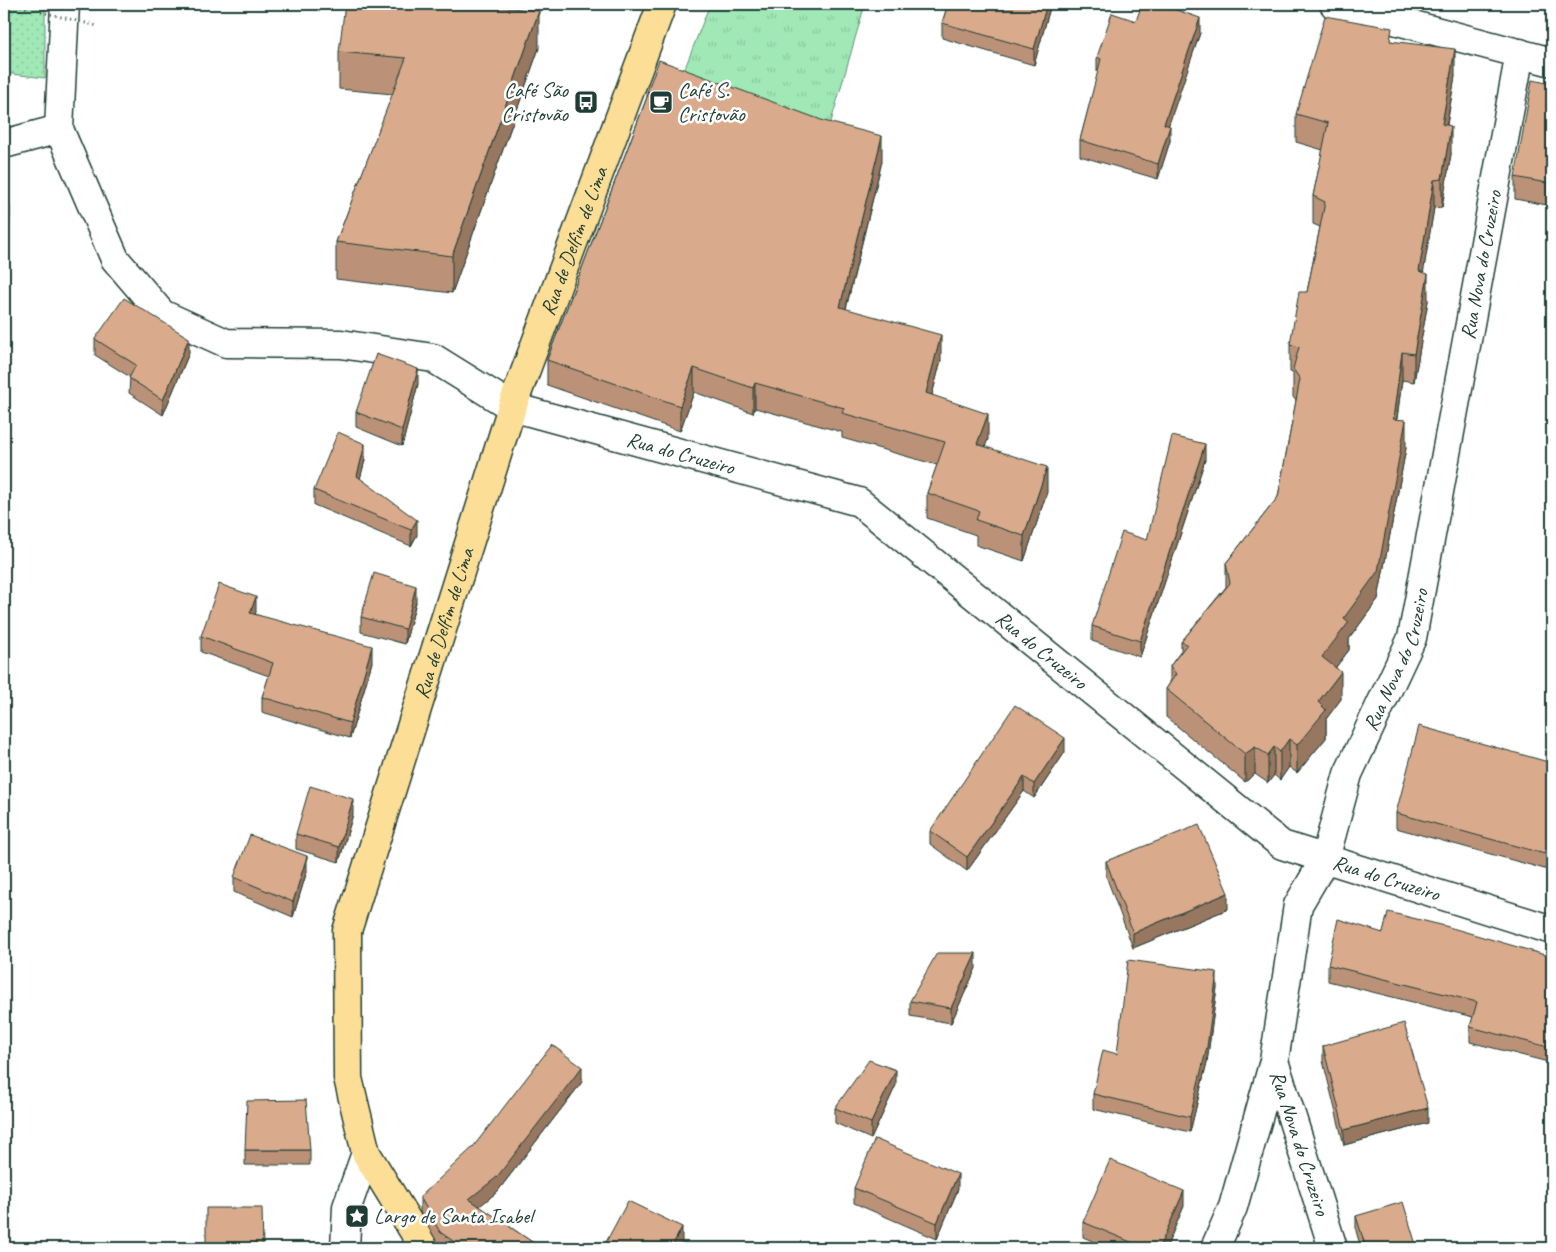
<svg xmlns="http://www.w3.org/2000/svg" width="1556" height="1252" viewBox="0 0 1556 1252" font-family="Caveat,sans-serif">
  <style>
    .grass { fill: url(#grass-tufts); stroke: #609275 }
    .garden { fill: url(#garden-dots); stroke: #609275 }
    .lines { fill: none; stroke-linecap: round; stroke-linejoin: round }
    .minor-casing { stroke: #1f3d34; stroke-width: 31 }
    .major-casing { stroke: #1f3d34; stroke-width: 31 }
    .path { stroke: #1f3d34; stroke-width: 3; stroke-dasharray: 1 4; stroke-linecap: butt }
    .minor { stroke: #fff; stroke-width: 28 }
    .major { stroke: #fcde96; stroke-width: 28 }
    .path-bridge { stroke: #1f3d34; stroke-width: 3; stroke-dasharray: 1 4; stroke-linecap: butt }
    .wall { fill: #bb9278; stroke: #1f3d34 }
    .shaded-wall { fill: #987761; stroke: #1f3d34 }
    .building { fill: #d9aa8b; stroke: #1f3d34 }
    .labels { text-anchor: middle; stroke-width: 5; stroke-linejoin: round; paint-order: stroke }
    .poi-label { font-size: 21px; fill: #1f3d34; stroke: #fff; text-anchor: start }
    .street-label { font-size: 21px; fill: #1f3d34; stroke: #fff }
  </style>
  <defs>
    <pattern id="grass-tufts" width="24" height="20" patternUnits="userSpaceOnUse" patternTransform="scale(1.25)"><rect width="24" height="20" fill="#a0e8b6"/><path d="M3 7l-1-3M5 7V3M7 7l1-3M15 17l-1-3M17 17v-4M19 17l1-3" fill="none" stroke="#89c89d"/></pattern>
    <pattern id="garden-dots" width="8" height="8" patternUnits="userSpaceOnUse" patternTransform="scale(1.25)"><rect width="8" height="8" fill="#a0e8b6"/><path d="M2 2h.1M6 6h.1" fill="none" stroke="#89c89d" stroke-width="1.8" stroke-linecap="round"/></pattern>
  </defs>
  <rect width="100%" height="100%" fill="#fff"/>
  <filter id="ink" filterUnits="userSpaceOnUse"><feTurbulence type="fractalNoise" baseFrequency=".02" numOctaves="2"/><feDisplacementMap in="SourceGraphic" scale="10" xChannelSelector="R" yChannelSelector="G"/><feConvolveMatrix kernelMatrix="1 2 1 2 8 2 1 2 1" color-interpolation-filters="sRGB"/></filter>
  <g filter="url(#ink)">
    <path class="grass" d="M710,4H865L824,146L676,91Z"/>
    <path class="garden" d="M4,4H45V78L4,73Z"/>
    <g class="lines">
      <g class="minor-casing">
        <g id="minor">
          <path id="s1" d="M65,4L59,129L115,259L162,314L226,343L341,344L433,358L512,407L859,502L1282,845L1552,930"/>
          <path d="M1334,4L1552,62"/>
          <path d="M4,144L59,129"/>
          <path d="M345,1248L347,1207L366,1153"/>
          <path d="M1215,1248L1233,1207L1274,1061"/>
          <path id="s2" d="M1333,1248L1274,1061L1298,905L1325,859L1348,774L1412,638L1520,53"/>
        </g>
      </g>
      <g class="major-casing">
        <g id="major">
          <path id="s3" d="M424,1248L366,1153L348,1078L347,931L512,407L662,4"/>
        </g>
      </g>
      <path class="path" d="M16,4L30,9"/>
      <use href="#minor" class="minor"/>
      <use href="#major" class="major"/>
      <path class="path-bridge" d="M41,12L98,26"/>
    </g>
    <path class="wall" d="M948,4H1051L1034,65L942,38V23Z
      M1136,21L1200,33L1168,125L1170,141L1158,179L1080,156V140L1098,73L1097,72V57Z
      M1392,41L1455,76L1447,125L1451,154L1442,207L1434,208L1423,272L1428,301L1414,382L1402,380L1397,419L1406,448L1378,599L1349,639V650L1336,667L1341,699L1326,719V738L1297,773L1289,767L1280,780L1274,775L1268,783L1255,774L1245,782L1166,717V689L1170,683V666L1181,651V642L1226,587V563L1278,497L1296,401L1293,397V373L1290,372V344L1307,292L1320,227L1313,224V196L1323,150L1296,142V114Z
      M539,48L452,293L336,279V242L393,94L339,89V52Z
      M1552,84V206L1515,199V177Z
      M647,92L882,161L846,309L941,360L932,395L988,439L985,446L1047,492L1024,561L976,545V535L927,518V493L937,465L842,438V432L755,408L753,413L694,392L680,431L547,385V360L647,97Z
      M95,339L189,353L163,415L129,393L130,377L95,355Z
      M418,384L402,446L356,427V412Z
      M365,460L360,478L417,535L411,546L314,505V490Z
      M1205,460L1140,657L1092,641V626L1147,540Z
      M416,602L405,644L361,632V617Z
      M256,612L255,614L372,662L350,738L262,712V697L269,676L201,652V636Z
      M1065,752L1034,798L1024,791L967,871L930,844V831Z
      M1552,763V871L1396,828V813Z
      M353,814L339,862L296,849V834Z
      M1106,861L1228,909L1133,948L1106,876Z
      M307,871L293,917L234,892V877Z
      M1383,933L1552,957V1063L1470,1042V1027L1473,1017L1328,981V965Z
      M976,968L951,1023L910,1016V1001Z
      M1217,987L1207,1062L1190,1132L1093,1109V1094L1117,1054Z
      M1323,1046L1428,1123L1344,1145L1323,1061Z
      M582,1082L497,1192L479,1206L541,1248H441L440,1247L420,1212V1197Z
      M896,1085L871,1139L835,1123V1108Z
      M245,1150H310V1165H245Z
      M854,1188L958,1189L937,1239L854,1203Z
      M1184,1206L1166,1248H1109L1083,1237V1222Z
      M1356,1216L1417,1248H1361L1356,1231Z
      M682,1242L679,1248H605V1244Z"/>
    <path class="shaded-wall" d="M1047,4H1051L1034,65V49Z
      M539,11V48L452,293V256Z
      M1200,18V33L1164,139V124Z
      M1455,49V76L1442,152V124Z
      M1170,126V141L1158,179V164Z
      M1451,126V154L1442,207V179Z
      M882,136V161L840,332V307Z
      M1434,180V208L1419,299V271Z
      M10,204V219L4,224V209Z
      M1428,274V301L1414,382V354Z
      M941,335V360L926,418V393Z
      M189,338V353L163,415V400Z
      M1402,352V380L1393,447V419Z
      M694,368V392L680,431V406Z
      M418,369V384L402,446V430Z
      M755,383V408L753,413V388Z
      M988,414V439L977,468V444Z
      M1406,420V448L1378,599L1349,639V650L1322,685V657L1344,618Z
      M365,444V460L357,491V476Z
      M1205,444V460L1140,657V641Z
      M1047,467V492L1024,561V536Z
      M417,520V535L411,546V530Z
      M416,586V602L405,644V629Z
      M256,597V612L250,628V613Z
      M372,646V662L350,738V723Z
      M1341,672V699L1326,719V738L1297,773V745L1318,702Z
      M1065,738V752L1034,798V784Z
      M1289,739V767L1280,780V752Z
      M1255,747V774L1245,782V754Z
      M1274,747V775L1268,783V755Z
      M1024,777V791L967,871V857Z
      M353,799V814L339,862V847Z
      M307,856V871L293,917V902Z
      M1228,893V909L1133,948V933Z
      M976,953V968L951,1023V1008Z
      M1217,972V987L1207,1062L1190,1132V1117Z
      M582,1067V1082L497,1192L469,1215V1199Z
      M896,1070V1085L871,1139V1123Z
      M1428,1108V1123L1344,1145V1130Z
      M958,1174V1189L937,1239V1223Z
      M1184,1191V1206L1166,1248H1159Z
      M682,1227V1242L679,1248H671Z"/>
    <path class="building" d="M345,4H475L539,11L452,256L336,242L406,58L339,52Z
      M948,4H1047L1034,49L942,23Z
      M1142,4H1159L1200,18L1164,124L1170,126L1158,164L1080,140L1101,59L1097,57L1112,13L1136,21Z
      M1325,16L1392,28L1390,41L1455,49L1442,124L1451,126L1442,179L1434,180L1419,271L1428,274L1414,354L1402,352L1393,419L1406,420L1378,571L1344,618L1349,622L1322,657L1341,672L1318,702L1326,710L1297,745L1289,739L1280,752L1274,747L1268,755L1255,747L1245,754L1166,689L1176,674L1170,666L1187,644L1181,642L1230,583L1226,563L1278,497L1300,379L1293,369L1299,347L1290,344L1299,292H1307L1325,202L1313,196L1328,123L1296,114Z
      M659,60L824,121L882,136L840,307L941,335L926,393L988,414L977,444L1047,467L1024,536L976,520L979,511L927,493L945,442L842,413L844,408L755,383L753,388L694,368L680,406L547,360L649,92H647Z
      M1532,80L1552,84V184L1515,177Z
      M4,195L10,204L4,209Z
      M124,298L189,338L163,400L129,378L136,365L95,339Z
      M376,354L418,369L402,430L356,412Z
      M338,432L365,444L357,476L417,520L411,530L314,490Z
      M1172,436L1205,444L1140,641L1092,626L1122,532L1147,540Z
      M374,573L416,586L405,629L361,617Z
      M219,584L256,597L250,613L372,646L350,723L262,697L273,663L201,636Z
      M1015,705L1065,738L1034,784L1024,777L967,857L930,831Z
      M1419,726L1552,763V856L1396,813Z
      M310,786L353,799L339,847L296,834Z
      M1199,825L1228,893L1133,933L1106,861Z
      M250,835L307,856L293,902L234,877Z
      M1388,912L1445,926L1552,957V1048L1470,1027L1477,1002L1328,965L1338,919L1383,933Z
      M937,953H976L951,1008L910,1001Z
      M1128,960L1217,972L1207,1047L1190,1117L1093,1094L1103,1050L1117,1054Z
      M1404,1023L1428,1108L1344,1130L1323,1046Z
      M552,1045L582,1067L497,1177L469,1199L541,1248H463L440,1232L420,1197L473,1147Z
      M869,1060L896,1070L871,1123L835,1108Z
      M306,1100L310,1150H245L247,1101Z
      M875,1139L958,1174L937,1223L854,1188Z
      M1110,1160L1184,1191L1159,1248H1145L1083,1222Z
      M628,1201L682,1227L671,1248H612L605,1244Z
      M1403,1202L1417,1248H1366L1356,1216Z
      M206,1208H262L263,1248H206Z"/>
  </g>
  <defs>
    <g id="bus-square" transform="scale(1.25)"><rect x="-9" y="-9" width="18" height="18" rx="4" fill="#1f3d34" stroke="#fff"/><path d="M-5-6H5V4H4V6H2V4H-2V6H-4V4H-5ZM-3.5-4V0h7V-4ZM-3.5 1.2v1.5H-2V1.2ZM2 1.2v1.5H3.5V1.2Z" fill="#fff"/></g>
    <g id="cafe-square" transform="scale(1.25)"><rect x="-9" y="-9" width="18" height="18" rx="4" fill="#1f3d34" stroke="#fff"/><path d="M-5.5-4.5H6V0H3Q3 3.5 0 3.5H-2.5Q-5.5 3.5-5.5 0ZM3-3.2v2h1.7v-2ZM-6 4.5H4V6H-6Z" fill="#fff"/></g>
    <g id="sight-square" transform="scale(1.25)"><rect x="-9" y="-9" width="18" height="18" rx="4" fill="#1f3d34" stroke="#fff"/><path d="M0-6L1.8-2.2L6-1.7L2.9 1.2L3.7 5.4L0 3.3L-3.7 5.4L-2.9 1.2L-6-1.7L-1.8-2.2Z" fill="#fff"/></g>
  </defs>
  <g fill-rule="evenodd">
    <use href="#bus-square" x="586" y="102"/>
    <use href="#cafe-square" x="661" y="102"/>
    <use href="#sight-square" x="357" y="1216"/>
  </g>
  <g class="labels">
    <g class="poi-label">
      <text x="568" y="97" text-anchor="end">Café São<tspan x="568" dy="24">Cristovão</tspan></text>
      <text x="678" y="97">Café S.<tspan x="678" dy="24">Cristovão</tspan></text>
      <text x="374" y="1223">Largo de Santa Isabel</text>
    </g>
    <g class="street-label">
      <text dy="7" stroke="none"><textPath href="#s3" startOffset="1062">Rua de Delfim de Lima</textPath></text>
      <text dy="7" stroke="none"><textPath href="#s2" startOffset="1025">Rua Nova do Cruzeiro</textPath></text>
      <text dy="7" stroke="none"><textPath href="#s1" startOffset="885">Rua do Cruzeiro</textPath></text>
      <text dy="7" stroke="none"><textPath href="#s3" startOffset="658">Rua de Delfim de Lima</textPath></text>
      <text dy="7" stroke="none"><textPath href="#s1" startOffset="1305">Rua do Cruzeiro</textPath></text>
      <text dy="7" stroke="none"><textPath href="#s2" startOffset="620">Rua Nova do Cruzeiro</textPath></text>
      <text dy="7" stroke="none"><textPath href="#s1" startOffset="1724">Rua do Cruzeiro</textPath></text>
      <text transform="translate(1300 1143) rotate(72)" y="7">Rua Nova do Cruzeiro</text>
    </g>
  </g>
  <rect width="1556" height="1252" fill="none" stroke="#fff" stroke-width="20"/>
  <rect x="10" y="10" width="1536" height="1232" fill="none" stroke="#1f3d34" stroke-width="2" filter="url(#ink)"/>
</svg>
